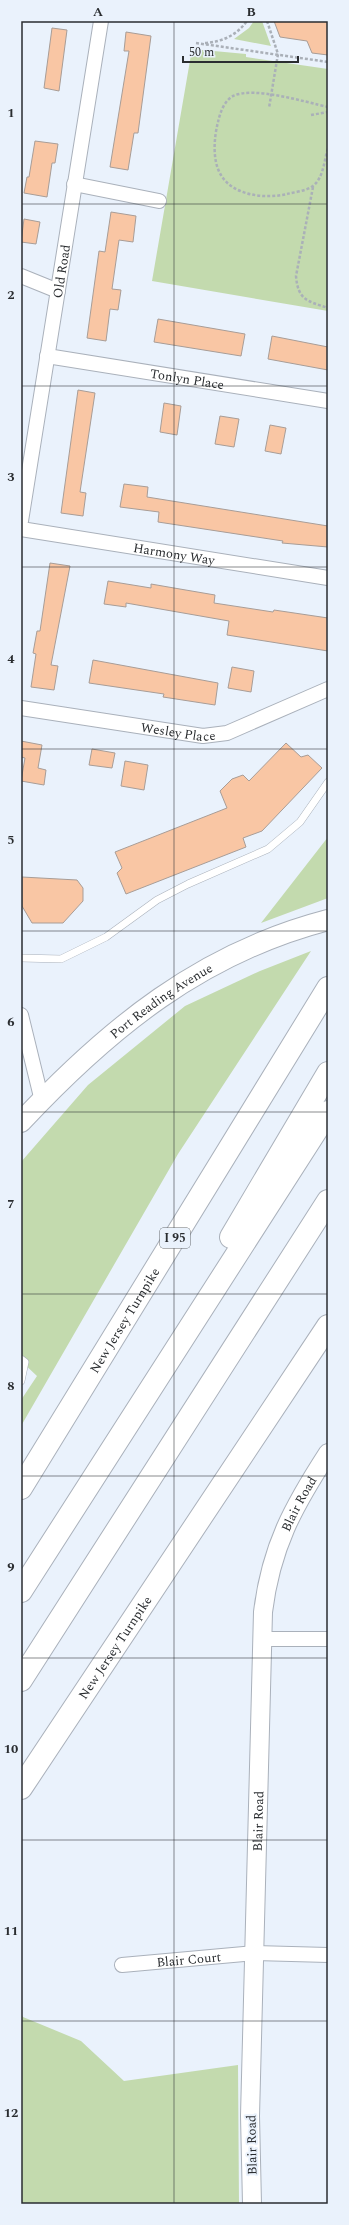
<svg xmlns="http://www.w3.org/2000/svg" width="349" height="2225" viewBox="0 0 349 2225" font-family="Spectral,serif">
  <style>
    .green { fill: #c3daae }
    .building { fill: #f9c6a4; stroke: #a89d97 }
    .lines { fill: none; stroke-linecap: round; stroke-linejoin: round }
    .service-casing { stroke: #aab1bb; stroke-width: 8 }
    .minor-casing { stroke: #aab1bb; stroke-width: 16 }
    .tertiary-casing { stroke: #aab1bb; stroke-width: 20 }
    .secondary-casing { stroke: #aab1bb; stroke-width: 22 }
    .motorway-casing { stroke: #aab1bb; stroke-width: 24 }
    .path { stroke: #aab0b8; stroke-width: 2.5; stroke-dasharray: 3 2; stroke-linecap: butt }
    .service { stroke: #fff; stroke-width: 7 }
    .minor { stroke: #fff; stroke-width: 14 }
    .tertiary { stroke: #fff; stroke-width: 18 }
    .secondary { stroke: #fff; stroke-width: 20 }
    .motorway { stroke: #fff; stroke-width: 22 }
    .grid { fill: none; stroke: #2a2d30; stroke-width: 1; stroke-opacity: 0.55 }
    .labels { text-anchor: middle; stroke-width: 4; stroke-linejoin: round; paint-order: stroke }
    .shield { fill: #eaf2fc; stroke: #64686d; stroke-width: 1 }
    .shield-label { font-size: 12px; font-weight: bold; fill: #2a2d30 }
    .street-label { font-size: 13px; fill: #2a2d30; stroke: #eaf2fc }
    .neatline { fill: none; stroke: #2a2d30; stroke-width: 1.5 }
    .grid-label { font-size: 13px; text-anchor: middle; font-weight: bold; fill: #2a2d30 }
  </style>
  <rect width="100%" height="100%" fill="#eaf2fc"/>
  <path class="green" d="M254,21H262L271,46L234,39L249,28Z
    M192,49L246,54V57L328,69V311L152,281Z
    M328,837V898L261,923Z
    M311,951L178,1154L21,1426V1400L37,1376L21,1361V1162L88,1085L185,1006L260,971Z
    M21,2014L23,2017L81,2041L124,2081L238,2065L239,2204H21Z"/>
  <path class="building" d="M274,21H328V55L312,53L307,41L280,37Z
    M52,28L67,30L59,91L44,88Z
    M126,32L151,36L138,133H134L128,170L110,167L129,51H124Z
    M35,141L58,144L55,163H52L47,197L24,193L27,177H29Z
    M111,212L136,216L133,242L119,240L112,289L121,290L118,310L110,309L106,341L87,338L99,251L105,252Z
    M24,219L40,222L36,244L21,242Z
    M158,319L245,334L241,356L154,342Z
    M272,336L328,347V370L268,359Z
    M78,390L95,393L80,492L86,493L83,516L61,513Z
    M164,403L181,406L177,435L160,432Z
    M220,416L239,419L234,447L215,444Z
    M270,425L286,428L281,454L265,451Z
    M124,484L148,487L147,497L328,526V547L282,543L283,541L158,522L159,512L120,507Z
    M50,563L70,566L51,665L58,666L54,690L31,687L36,654L33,653L37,631H40Z
    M108,581L151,588V584L174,588L215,595L214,603L273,612L274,610L328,618V651L227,635L229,621L126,603V607L104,604Z
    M93,660L218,683L215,705L163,697L164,694L89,683Z
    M232,667L254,671L251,692L228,688Z
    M21,741L42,745L38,768L46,770L44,785L21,781L25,758L21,757Z
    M286,743L301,757L308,755L322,768L262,831L243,838L246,847L126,894L117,873L122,868L115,852L227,808L220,791L232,779L243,775L249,781Z
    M92,749L115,753L112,768L89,765Z
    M125,761L148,765L144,790L121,786Z
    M22,877L77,880L83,888V901L63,923H32L22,906Z"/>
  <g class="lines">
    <g class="service-casing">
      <path id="service" d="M21,958L61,959L106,937L157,900L188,884L268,849L300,822L328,782
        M21,1359L25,1362L21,1381"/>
    </g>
    <g class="minor-casing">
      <g id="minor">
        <path d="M74,184L159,201"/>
        <path d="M21,276L58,291"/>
        <path id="s1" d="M47,356L328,401"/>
        <path id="s2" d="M21,521L101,21"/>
        <path id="s3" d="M21,529L328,578"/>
        <path id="s4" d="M21,708L203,736L227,733L328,689"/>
        <path d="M21,1015L42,1101"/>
        <path d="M262,1639H328"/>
        <path id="s5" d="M122,1965L255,1953L328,1955"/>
      </g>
    </g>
    <g class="tertiary-casing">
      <g id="tertiary">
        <path id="s6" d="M252,2204L250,2116L263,1612C271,1547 293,1507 328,1453"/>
      </g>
    </g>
    <g class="secondary-casing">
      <g id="secondary">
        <path id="s7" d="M21,1122C109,1028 201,953 328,920"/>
      </g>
    </g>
    <g class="motorway-casing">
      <g id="motorway">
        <path d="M231,1237L328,1073"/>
        <path id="s8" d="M21,1488L328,988"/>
        <path d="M21,1591L328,1112"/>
        <path d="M21,1680L328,1201"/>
        <path id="s9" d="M21,1788L328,1326"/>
      </g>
    </g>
    <path class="path" d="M267,21L278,54L269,108
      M196,43L328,62
      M205,43C222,42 237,35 247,21
      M328,107C305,102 254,86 233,96C224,101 220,113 218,122C214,137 212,161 221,175C233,196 266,199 287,194C295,192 306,191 313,186C324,177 324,160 328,148
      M311,115L328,112
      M313,187L296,276C298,300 307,301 328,308"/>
    <use href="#service" class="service"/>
    <use href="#minor" class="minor"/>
    <use href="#tertiary" class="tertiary"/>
    <use href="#secondary" class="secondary"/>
    <use href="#motorway" class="motorway"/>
  </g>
  <path class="grid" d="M174,21V2204M21,204H328M21,386H328M21,567H328M21,749H328M21,931H328M21,1112H328M21,1294H328M21,1476H328M21,1658H328M21,1840H328M21,2021H328"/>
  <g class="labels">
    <rect class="shield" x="160" y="1228" width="30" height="20" rx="3"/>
    <g class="shield-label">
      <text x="175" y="1242">I 95</text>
    </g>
    <g class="street-label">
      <text dy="5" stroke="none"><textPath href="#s2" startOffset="253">Old Road</textPath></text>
      <text dy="5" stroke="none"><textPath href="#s1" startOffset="142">Tonlyn Place</textPath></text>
      <text dy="5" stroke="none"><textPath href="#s3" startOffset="155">Harmony Way</textPath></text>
      <text dy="5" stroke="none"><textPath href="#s4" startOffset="159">Wesley Place</textPath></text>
      <text dy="5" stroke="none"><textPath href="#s7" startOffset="186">Port Reading Avenue</textPath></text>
      <text dy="5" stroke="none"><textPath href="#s8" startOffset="197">New Jersey Turnpike</textPath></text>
      <text dy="5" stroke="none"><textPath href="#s6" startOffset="707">Blair Road</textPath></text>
      <text dy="5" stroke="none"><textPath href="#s9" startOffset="169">New Jersey Turnpike</textPath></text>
      <text dy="5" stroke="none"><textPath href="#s6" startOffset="383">Blair Road</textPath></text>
      <text dy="5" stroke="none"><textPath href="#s5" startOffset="67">Blair Court</textPath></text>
      <text transform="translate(251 2145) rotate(-91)" y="5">Blair Road</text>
    </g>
  </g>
  <rect width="349" height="2225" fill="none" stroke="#eaf2fc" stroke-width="44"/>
  <path d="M183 56v6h115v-6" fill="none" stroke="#2a2d30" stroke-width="2"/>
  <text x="189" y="56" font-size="12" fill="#2a2d30" stroke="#eaf2fc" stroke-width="3" paint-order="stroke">50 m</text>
  <rect x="22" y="22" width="305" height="2181" class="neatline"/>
  <g class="grid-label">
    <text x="98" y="16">A</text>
    <text x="251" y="16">B</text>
    <text x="11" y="117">1</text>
    <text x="11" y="299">2</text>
    <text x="11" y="481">3</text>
    <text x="11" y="663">4</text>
    <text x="11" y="844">5</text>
    <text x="11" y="1026">6</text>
    <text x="11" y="1208">7</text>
    <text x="11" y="1390">8</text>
    <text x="11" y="1571">9</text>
    <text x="11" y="1753">10</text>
    <text x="11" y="1935">11</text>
    <text x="11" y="2117">12</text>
  </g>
</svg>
